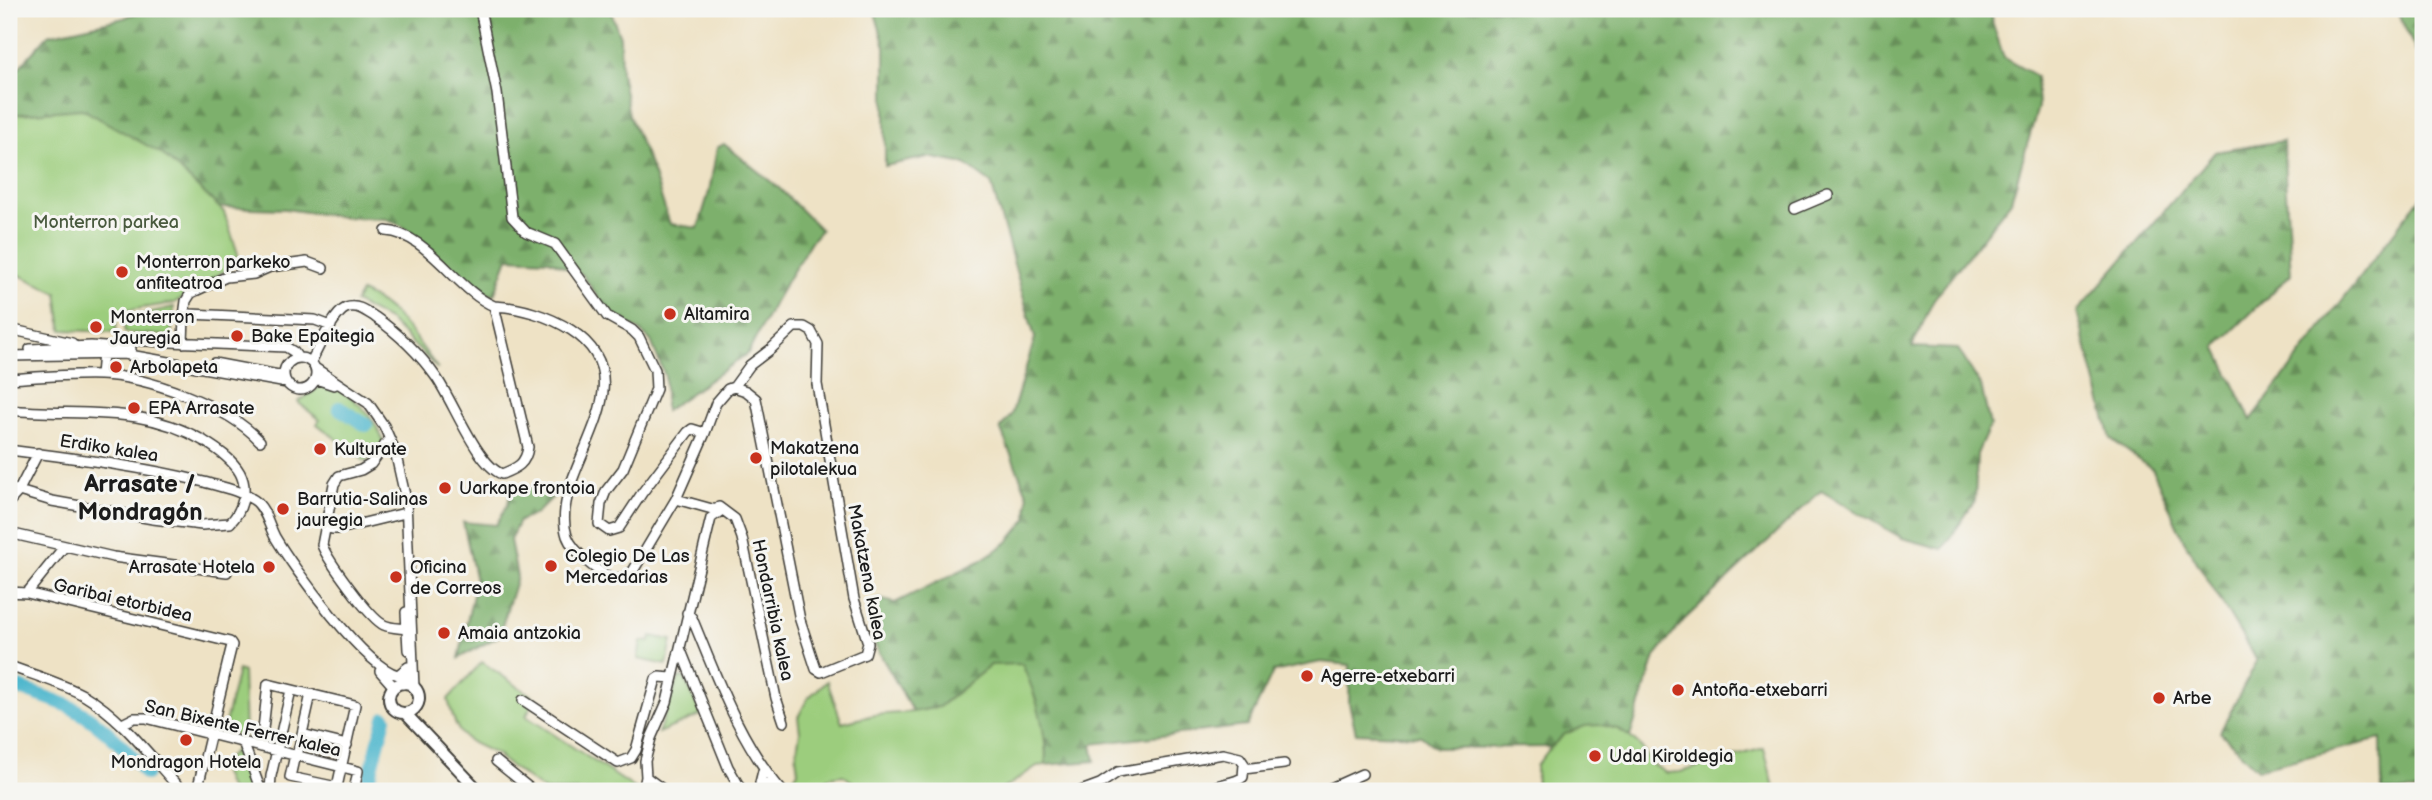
<svg xmlns="http://www.w3.org/2000/svg" width="2432" height="800" viewBox="0 0 2432 800" font-family="'Balsamiq Sans',sans-serif">
  <style>
    .forest { fill: url(#forest-firs); stroke: #4c6644; stroke-width: 2 }
    .green { fill: #9ccd7d; stroke: #5c744c; stroke-width: 2 }
    .lines { fill: none; stroke-linecap: round; stroke-linejoin: round }
    .river { stroke: #4fb7cd; stroke-width: 14 }
    .minor-casing { stroke: #3c3a35; stroke-width: 12 }
    .tertiary-casing { stroke: #3c3a35; stroke-width: 14 }
    .minor { stroke: #fff; stroke-width: 9 }
    .tertiary { stroke: #fff; stroke-width: 10 }
    .poi-dot { fill: #c8321e; stroke: #f6f6f2; stroke-width: 2.5 }
    .labels { text-anchor: middle; stroke-width: 6; stroke-linejoin: round; paint-order: stroke }
    .park-label { font-size: 18px; fill: #495a3e; stroke: #f6f6f2 }
    .poi-label { font-size: 18px; fill: #1c1c1c; stroke: #f6f6f2; text-anchor: start }
    .street-label { font-size: 18px; fill: #1c1c1c; stroke: #f6f6f2 }
    .district-label { font-size: 24px; font-weight: bold; fill: #1c1c1c; stroke: #f6f6f2 }
  </style>
  <defs>
    <pattern id="forest-firs" width="22" height="20" patternUnits="userSpaceOnUse" patternTransform="scale(1.75)"><rect width="22" height="20" fill="#7db06c"/><path d="M5 1l3.5 6h-7zM16 11l3.5 6h-7z" fill="#668e58"/></pattern>
  </defs>
  <rect width="100%" height="100%" fill="#f6f6f2"/>
  <filter id="ink" filterUnits="userSpaceOnUse"><feTurbulence type="fractalNoise" baseFrequency=".0143" numOctaves="2"/><feDisplacementMap in="SourceGraphic" scale="14" xChannelSelector="R" yChannelSelector="G"/><feConvolveMatrix kernelMatrix="1 2 1 2 8 2 1 2 1" color-interpolation-filters="sRGB"/></filter>
  <filter id="wash" filterUnits="userSpaceOnUse"><feTurbulence type="fractalNoise" baseFrequency=".00686" numOctaves="4" result="noise"/><feDisplacementMap in="SourceGraphic" scale="28" xChannelSelector="R" yChannelSelector="G"/><feGaussianBlur stdDeviation="1.57" result="paint"/><feColorMatrix in="noise" values="0 0 0 0 0 0 0 0 0 0 0 0 0 0 0 0 0 1.4 0 .05"/><feComposite in="paint" operator="in"/></filter>
  <g filter="url(#wash)">
    <rect width="100%" height="100%" fill="#eee2c5"/>
    <path class="forest" d="M145,9H610L620,37L621,73L629,115L654,175L670,224L698,228L709,192L717,148L724,144L780,189L821,230L811,241L774,303L748,353L665,411V376L651,341L639,330L609,313L582,274L549,260L508,258L494,295L486,294L484,296L479,294L468,282L404,227L386,219L342,217L285,209L219,207L162,154L82,109L9,115V79L48,35L124,18Z
      M874,9H1993L1991,18L2004,58L2036,76L2038,107L2011,201L1934,299L1912,347L1958,349L1981,386L1990,425L1977,454L1975,501L1943,549L1902,538L1821,491L1684,620L1655,657L1630,737L1617,729L1565,734L1551,747L1436,748L1421,736L1356,733L1349,703L1350,665L1321,662L1273,672L1247,726L1092,744L1095,761L1046,765V740L991,665L939,707L913,712L875,645L870,613L878,599L895,603L978,562L1008,542L1027,519L1028,496L1000,428L1011,416L1035,338L991,183L965,164L928,157L885,166V47Z
      M2396,9H2423V66Z
      M2283,141L2291,274L2216,347L2251,420L2423,194V791H2382L2381,739L2257,769L2220,732L2257,661L2183,539L2153,470L2111,439L2077,312L2215,152Z
      M527,487L555,495L536,514L519,521L510,540L517,577L499,636L459,658L476,581L463,522L496,525L508,504L511,489Z"/>
    <path class="green" d="M82,109L162,154L224,212L238,254L232,266L174,303L117,312L116,332L62,330L57,293L9,270V115Z
      M361,292C397,307 416,339 438,369L390,321L355,302Z
      M174,307L171,336L126,333L124,330L126,321L130,317Z
      M324,384C349,389 376,417 383,441L372,458L369,457L366,462L317,424L320,420L300,404L298,402Z
      M651,636L672,640L667,665L638,659L641,641L650,642Z
      M482,662L535,698L526,716L639,791H545L499,758L500,756C463,738 458,741 448,699Z
      M1022,664C1037,697 1046,728 1046,765L1037,766L1000,791H865L843,775L830,777L816,791H801L792,781L798,771L796,756L800,732L798,717L808,698L827,681L842,723L874,715L913,712L939,707L991,665Z
      M238,670L243,672L245,736L223,731Z
      M684,677L701,715L658,733L679,678Z
      M1601,725L1617,729L1630,737L1642,748L1652,764L1666,773L1680,772L1764,748L1775,791H1537L1536,766L1551,747L1565,734L1585,726Z
      M239,746L257,791H230L220,766Z"/>
    <g class="lines">
      <path class="river" d="M339,408L366,425
        M9,684C28,692 48,697 66,705C99,720 125,747 146,774
        M366,791L385,718"/>
    </g>
  </g>
  <g filter="url(#ink)">
    <g class="lines">
      <g class="minor-casing">
        <path id="minor" d="M480,9L497,93L512,217L526,232L555,244L607,316L632,330L639,337L655,370L656,389L623,469L606,491L601,504L599,524L609,531L619,528L642,493L688,432L692,429L705,433L676,499
          M1795,209L1828,195
          M386,231C427,233 457,291 494,306
          M184,316L186,301L191,293L226,277L254,274L270,267L300,263L307,262L323,268
          M9,329L72,343
          M183,343L184,316L190,314L315,320L331,326
          M114,347L123,340L286,347L294,352L298,358
          M30,349L91,346L131,349
          M9,356L124,354L287,383
          M284 374a16 16 0 1 1 32 0a16 16 0 1 1-32 0Z
          M311,362C318,349 333,314 346,308C357,304 366,311 375,317C399,334 419,353 436,377C453,401 477,465 502,474C517,468 526,464 528,447L494,306C520,307 549,316 571,330C644,377 572,449 565,509C564,518 564,527 567,536C572,550 603,580 619,578C624,578 629,574 633,571L676,499L712,509L723,510
          M214,363L284,376
          M315,368L368,403L384,426L395,451L406,500L414,688
          M101,375L103,353
          M9,379C39,377 70,374 100,375C147,376 228,406 260,441
          M316,379L334,385
          M9,410C78,417 139,403 204,441C217,449 232,459 240,473C249,490 242,511 230,523L202,525L153,519L52,501L9,488
          M705,433L716,403L728,389L734,387L750,365L771,349L794,327H804L811,331L818,344L817,384L854,599L868,643L865,654L821,672L816,669L800,620L756,399L746,391L734,387
          M387,442L371,464L361,470L339,476L334,484L322,545C327,559 370,619 384,625C390,628 399,628 406,629
          M9,450C74,458 140,466 204,482C221,487 239,490 254,500C265,507 269,526 275,537C294,569 365,667 398,675L408,667
          M9,502L18,492L38,453
          M719,507L735,519L742,538L776,698L784,722
          M324,525L332,529H339L401,514
          M9,533L113,557L227,572
          M9,592L27,593L230,642L232,645L229,657L197,791
          M27,593L64,547
          M406,612L408,650
          M687,613L692,618C717,678 739,741 782,791
          M680,648L728,767L742,791
          M9,666C34,675 62,683 85,696C124,719 151,758 182,791
          M380,671L394,687
          M403,684L408,668
          M523,700L618,763L631,758L636,750L656,679L659,677L672,678
          M122,724L134,718H146L358,771L354,791
          M302,734L347,745
          M243,742L261,791
          M261,747L268,684L355,705L337,787L290,777L295,755
          M297,756L311,694
          M496,761L533,791
          M764,767L760,783L777,785
          M1244,769L1284,764
          M646,777L665,791
          M9,787L23,791
          M270,791L271,776L291,690
          M466,791L468,780
          M643,791L646,777L645,761L651,738L667,702L709,526L711,518L722,510
          M1081,791L1100,784L1118,772L1223,754L1240,758L1244,764L1243,777C1233,785 1218,782 1208,791
          M1166,791H1195
          M1324,791L1362,774"/>
      </g>
      <g class="tertiary-casing">
        <path id="tertiary" d="M389 698a15 15 0 1 1 30 0a15 15 0 1 1-30 0Z
          M405,713L479,791"/>
      </g>
      <use href="#minor" class="minor"/>
      <use href="#tertiary" class="tertiary"/>
    </g>
  </g>
  <g class="poi-dot">
    <circle cx="122" cy="272" r="7"/>
    <circle cx="670" cy="314" r="7"/>
    <circle cx="96" cy="327" r="7"/>
    <circle cx="237" cy="336" r="7"/>
    <circle cx="116" cy="367" r="7"/>
    <circle cx="134" cy="408" r="7"/>
    <circle cx="320" cy="449" r="7"/>
    <circle cx="756" cy="458" r="7"/>
    <circle cx="445" cy="488" r="7"/>
    <circle cx="283" cy="509" r="7"/>
    <circle cx="551" cy="566" r="7"/>
    <circle cx="269" cy="567" r="7"/>
    <circle cx="396" cy="577" r="7"/>
    <circle cx="444" cy="633" r="7"/>
    <circle cx="1307" cy="676" r="7"/>
    <circle cx="1678" cy="690" r="7"/>
    <circle cx="2159" cy="698" r="7"/>
    <circle cx="186" cy="740" r="7"/>
    <circle cx="1595" cy="756" r="7"/>
  </g>
  <g class="labels">
    <g class="park-label">
      <text x="106" y="228">Monterron parkea</text>
    </g>
    <g class="poi-label">
      <text x="136" y="268">Monterron parkeko<tspan x="136" dy="21">anfiteatroa</tspan></text>
      <text x="684" y="320">Altamira</text>
      <text x="110" y="323">Monterron<tspan x="110" dy="21">Jauregia</tspan></text>
      <text x="251" y="342">Bake Epaitegia</text>
      <text x="130" y="373">Arbolapeta</text>
      <text x="148" y="414">EPA Arrasate</text>
      <text x="770" y="454">Makatzena<tspan x="770" dy="21">pilotalekua</tspan></text>
      <text x="334" y="455">Kulturate</text>
      <text x="459" y="494">Uarkape frontoia</text>
      <text x="297" y="505">Barrutia-Salinas<tspan x="297" dy="21">jauregia</tspan></text>
      <text x="565" y="562">Colegio De Las<tspan x="565" dy="21">Mercedarias</tspan></text>
      <text x="255" y="573" text-anchor="end">Arrasate Hotela</text>
      <text x="410" y="573">Oficina<tspan x="410" dy="21">de Correos</tspan></text>
      <text x="458" y="639">Amaia antzokia</text>
      <text x="1321" y="682">Agerre-etxebarri</text>
      <text x="1692" y="696">Antoña-etxebarri</text>
      <text x="2173" y="704">Arbe</text>
      <text x="1609" y="762">Udal Kiroldegia</text>
      <text x="186" y="768" text-anchor="middle">Mondragon Hotela</text>
    </g>
    <g class="street-label">
      <text transform="translate(109 448) rotate(9)" y="6">Erdiko kalea</text>
      <text transform="translate(867 572) rotate(79)" y="6">Makatzena kalea</text>
      <text transform="translate(123 600) rotate(13)" y="6">Garibai etorbidea</text>
      <text transform="translate(773 610) rotate(78)" y="6">Hondarribia kalea</text>
      <text transform="translate(243 728) rotate(13)" y="6">San Bixente Ferrer kalea</text>
    </g>
    <g class="district-label">
      <text x="140" y="492">Arrasate /<tspan x="140" dy="28">Mondragón</tspan></text>
    </g>
  </g>
  <rect width="2432" height="800" fill="none" stroke="#f6f6f2" stroke-width="35"/>
</svg>
